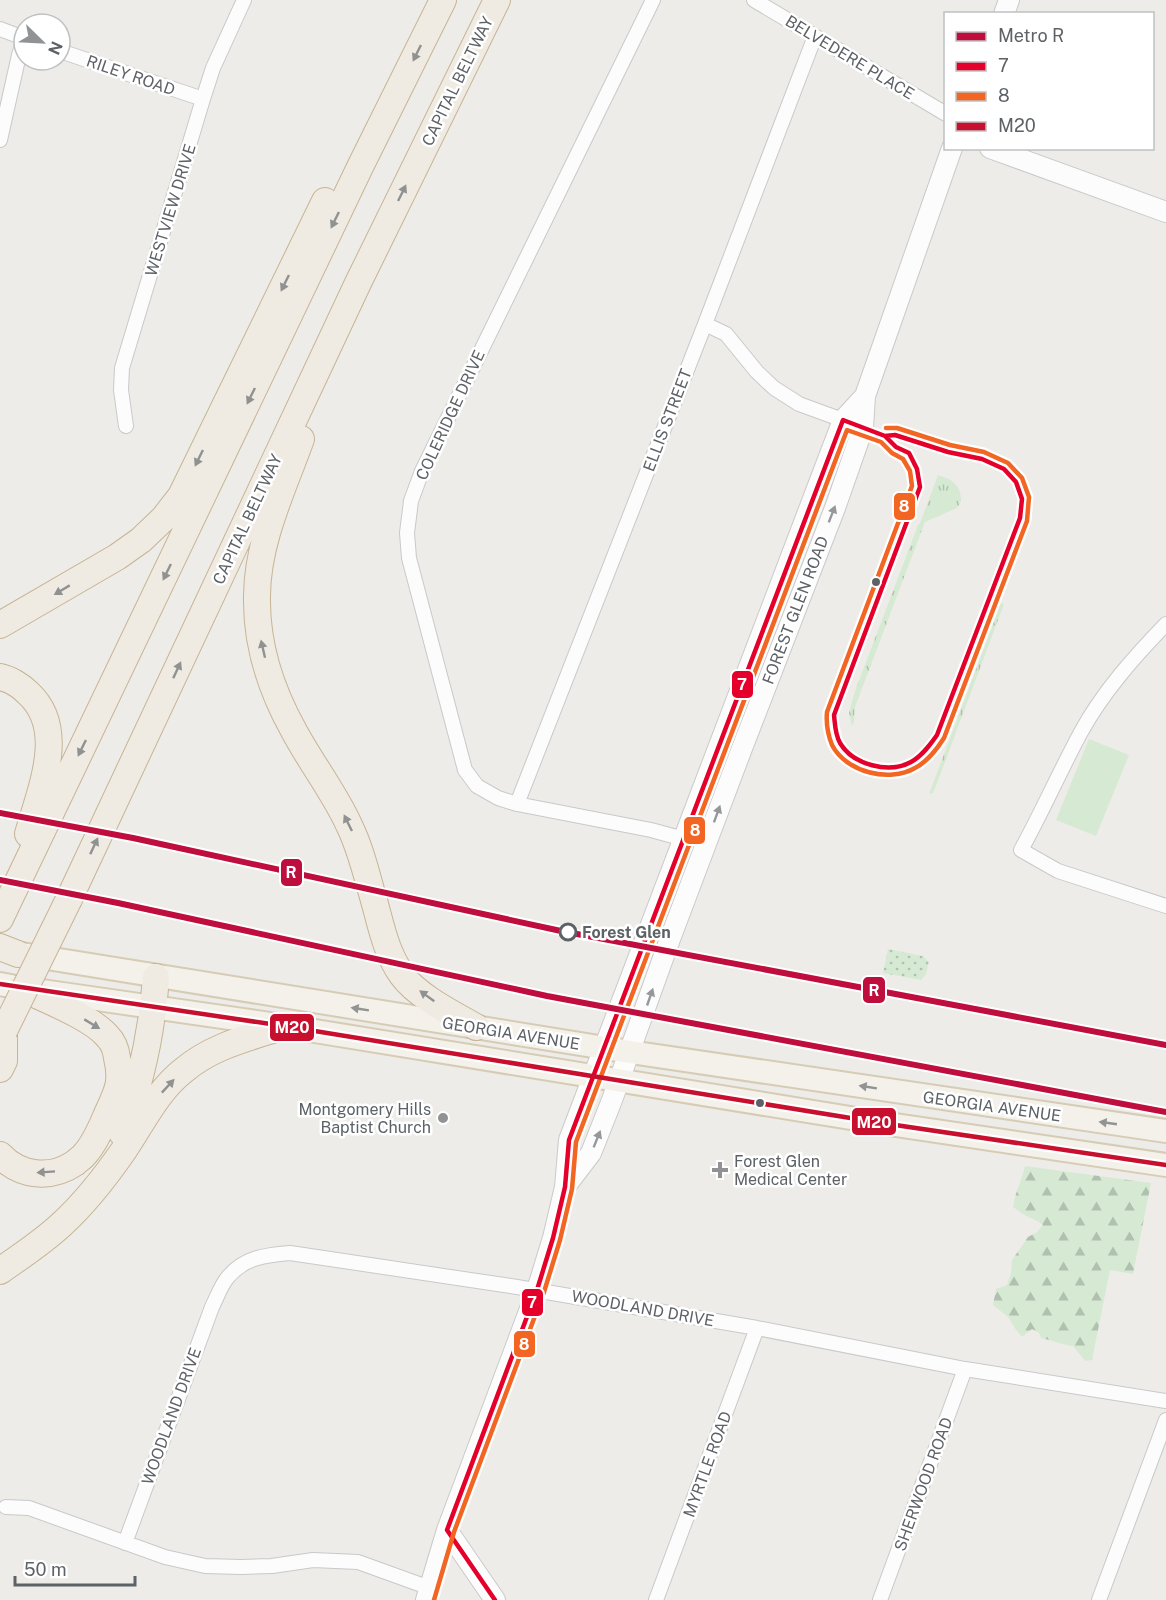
<svg xmlns="http://www.w3.org/2000/svg" width="1166" height="1600" viewBox="0 0 1166 1600" font-family="'Public Sans',sans-serif">
  <style>
    .grass { fill: url(#grass-tufts) }
    .forest { fill: url(#forest-firs) }
    .park { fill: url(#park-dots) }
    .pitch { fill: #d6ead3 }
    .lines { fill: none; stroke-linecap: round; stroke-linejoin: round }
    .street-casing { stroke: #c9c9c9; stroke-width: 16 }
    .secondary-casing { stroke: #cacaca; stroke-width: 22 }
    .primary-casing { stroke: #d6ccb5; stroke-width: 26 }
    .highway-casing { stroke: #c6b494; stroke-width: 28 }
    .street { stroke: #fcfcfc; stroke-width: 14 }
    .secondary { stroke: #fcfcfc; stroke-width: 20 }
    .primary { stroke: #f3f1e9; stroke-width: 22 }
    .highway { stroke: #f0ebe2; stroke-width: 26 }
    .highway-bridge-casing { stroke: #c6b494; stroke-width: 28; stroke-linecap: butt }
    .highway-bridge { stroke: #f0ebe2; stroke-width: 26 }
    .bus-1-casing { stroke: #fff; stroke-width: 9 }
    .bus-2-casing { stroke: #fff; stroke-width: 9 }
    .bus-3-casing { stroke: #fff; stroke-width: 9 }
    .bus-1 { stroke: #e4002b; stroke-width: 4.5 }
    .bus-2 { stroke: #f26522; stroke-width: 4.5 }
    .bus-3 { stroke: #c8102e; stroke-width: 4.5 }
    .metro-1-casing { stroke: #fff; stroke-width: 10 }
    .metro-1 { stroke: #bf0d3e; stroke-width: 6 }
    .oneway { fill: #909292 }
    .oneway2 { fill: #95989b }
    .oneway3 { fill: #929494 }
    .bus-dot { fill: #5d6267; stroke: #fff; stroke-width: 2 }
    .stop-dot { fill: #fff; stroke: #5d6267; stroke-width: 3 }
    .poi-dot { fill: #909294; stroke: #fff; stroke-width: 2 }
    .labels { text-anchor: middle; stroke-width: 5; stroke-linejoin: round; paint-order: stroke }
    .street-label { font-size: 16px; fill: #5d6267; stroke: #fff }
    .stop-label { font-size: 16px; font-weight: bold; fill: #5d6267; stroke: #fff; text-anchor: start }
    .poi-label { font-size: 16px; fill: #5d6267; stroke: #fff; text-anchor: end }
    .line-badge { stroke: #fff; stroke-width: 2 }
    .badge-label { font-size: 16px; text-anchor: middle; font-weight: bold; fill: #fff }
  </style>
  <defs>
    <pattern id="grass-tufts" width="24" height="20" patternUnits="userSpaceOnUse" patternTransform="scale(1.5)"><rect width="24" height="20" fill="#d6ead3"/><path d="M3 7l-1-3M5 7V3M7 7l1-3M15 17l-1-3M17 17v-4M19 17l1-3" fill="none" stroke="#b1c1af"/></pattern>
    <pattern id="forest-firs" width="22" height="20" patternUnits="userSpaceOnUse" patternTransform="scale(1.5)"><rect width="22" height="20" fill="#d6ead3"/><path d="M5 1l3.5 6h-7zM16 11l3.5 6h-7z" fill="#b1c1af"/></pattern>
    <pattern id="park-dots" width="8" height="8" patternUnits="userSpaceOnUse" patternTransform="scale(1.5)"><rect width="8" height="8" fill="#d6ead3"/><path d="M2 2h.1M6 6h.1" fill="none" stroke="#b1c1af" stroke-width="1.8" stroke-linecap="round"/></pattern>
  </defs>
  <rect width="100%" height="100%" fill="#eeece8"/>
  <path class="grass" d="M938,475C943,477 948,478 952,481C961,488 964,500 957,508L925,522L855,707L854,722L852,726L849,713L855,691L918,525L920,523Z
    M1001,603L1004,604L936,786L933,793L929,794Z"/>
  <path class="forest" d="M1025,1166L1151,1183L1133,1274L1110,1270L1092,1360L1085,1361L1073,1346C1062,1345 1052,1340 1041,1338L1039,1333L1032,1329L1022,1337L1016,1330L1008,1317L993,1305L996,1289L1007,1285L1011,1273L1012,1260L1028,1237L1037,1232L1043,1225L1037,1221L1026,1216L1013,1207C1015,1192 1022,1180 1025,1166Z"/>
  <path class="park" d="M888,949L923,956L929,962L926,974L921,980L883,973Z"/>
  <path class="pitch" d="M1089,739L1129,755L1096,836L1056,820Z"/>
  <g class="lines">
    <g class="street-casing">
      <path id="street" d="M653,0L422,471L411,501L407,533L409,558L465,770L477,786L498,798L517,804L651,830L684,839
        M754,0L946,114
        M0,29L24,38
        M60,51L203,99
        M0,140L19,55L24,40
        M705,324L726,334L757,372L774,388L799,404L851,423
        M126,426L121,390L122,368L203,99L213,68L244,0
        M1166,624C1134,657 1103,692 1081,732C1060,771 1042,812 1021,850L1058,871L1166,906
        M517,804L705,324L815,36
        M6,1507L29,1508L165,1557L205,1566L241,1567L272,1566L313,1560L358,1562L430,1588
        M125,1543L212,1307C217,1297 221,1285 228,1277C245,1257 266,1255 290,1253L517,1287L757,1328L965,1369L1166,1401
        M656,1600L757,1328
        M880,1600L965,1369
        M1099,1600L1166,1420"/>
    </g>
    <g class="secondary-casing">
      <path id="secondary" d="M1004,14L1009,0
        M990,148L1166,212
        M565,1187L591,1153L612,1100L670,939L741,751L835,508L863,428L865,396L952,148
        M447,1530L495,1600
        M426,1600L447,1530L537,1290L553,1238L565,1187L569,1140L843,420L865,396"/>
    </g>
    <g class="primary-casing">
      <path id="primary" d="M22,954L630,1052L1166,1131
        M0,984L21,988L284,1026L875,1122L1166,1165"/>
    </g>
    <g class="highway-casing">
      <path id="highway" d="M301,439C283,489 257,542 257,596C256,643 271,690 294,731C311,763 334,792 349,825C359,845 365,868 371,890C380,919 384,950 402,975C417,996 453,1014 476,1027
        M0,625L117,557L141,540L163,519L181,496L325,201
        M0,677C10,679 21,686 28,693C68,729 40,790 28,834
        M69,899L358,283L497,0
        M0,919L360,167L443,0
        M0,947L18,954
        M0,1069L4,1061V1031
        M122,1133C141,1083 152,1031 156,977
        M0,1155C20,1176 50,1180 75,1163C78,1160 82,1158 85,1154C95,1143 101,1128 107,1114C117,1092 123,1083 117,1058C116,1050 113,1042 108,1037C93,1018 44,999 21,988
        M0,1271C21,1256 43,1242 62,1224C86,1202 106,1176 124,1150C143,1122 157,1091 184,1070C214,1045 249,1038 284,1026"/>
    </g>
    <use href="#street" class="street"/>
    <use href="#secondary" class="secondary"/>
    <use href="#primary" class="primary"/>
    <use href="#highway" class="highway"/>
    <g class="highway-bridge-casing">
      <path id="highway-bridge" d="M4,1031L69,899"/>
    </g>
    <use href="#highway-bridge" class="highway-bridge"/>
    <g class="bus-1-casing">
      <path id="bus-1" d="M895,435L948,452L982,459L1004,469L1016,482L1022,499L1020,518L937,735C930,745 922,756 911,762C889,774 853,765 840,743C835,734 835,724 834,715L920,487L917,469L909,453L896,447L885,436Z
        M495,1600L447,1530L537,1290L553,1238L565,1187L569,1140L843,420L885,436"/>
    </g>
    <g class="bus-2-casing">
      <path id="bus-2" d="M434,1600L454,1532L544,1292L560,1240L572,1189L576,1142L847,430L881,442L892,453L903,459L910,471L912,486L827,712C826,723 828,735 832,745C846,772 889,783 915,768C927,762 937,749 944,738L1027,521L1029,497L1022,478L1008,463L984,452L950,445L897,428H886"/>
    </g>
    <g class="bus-3-casing">
      <path id="bus-3" d="M0,984L284,1026L875,1122L1166,1165"/>
    </g>
    <use href="#bus-1" class="bus-1"/>
    <use href="#bus-2" class="bus-2"/>
    <use href="#bus-3" class="bus-3"/>
    <g class="metro-1-casing">
      <path id="metro-1" d="M0,813L133,838L561,931L1166,1045
        M0,880L118,903L547,996L1166,1112"/>
    </g>
    <use href="#metro-1" class="metro-1"/>
  </g>
  <defs><path id="oneway-solid" d="M-6-.8H1V-3.2L6.5 0L1 3.2V.8H-6Z" transform="scale(1.5)"/></defs>
  <g class="oneway">
    <use href="#oneway-solid" transform="translate(417 53) rotate(116)"/>
    <use href="#oneway-solid" transform="translate(402 193) rotate(-64)"/>
    <use href="#oneway-solid" transform="translate(335 220) rotate(116)"/>
    <use href="#oneway-solid" transform="translate(285 283) rotate(116)"/>
    <use href="#oneway-solid" transform="translate(251 396) rotate(116)"/>
    <use href="#oneway-solid" transform="translate(199 458) rotate(116)"/>
    <use href="#oneway-solid" transform="translate(167 572) rotate(116)"/>
    <use href="#oneway-solid" transform="translate(62 590) rotate(149)"/>
    <use href="#oneway-solid" transform="translate(263 649) rotate(-103)"/>
    <use href="#oneway-solid" transform="translate(177 670) rotate(-65)"/>
    <use href="#oneway-solid" transform="translate(82 748) rotate(116)"/>
    <use href="#oneway-solid" transform="translate(348 823) rotate(-116)"/>
    <use href="#oneway-solid" transform="translate(94 846) rotate(-65)"/>
    <use href="#oneway-solid" transform="translate(427 996) rotate(-144)"/>
    <use href="#oneway-solid" transform="translate(92 1024) rotate(31)"/>
    <use href="#oneway-solid" transform="translate(168 1086) rotate(-47)"/>
    <use href="#oneway-solid" transform="translate(46 1172) rotate(176)"/>
  </g>
  <g class="oneway2">
    <use href="#oneway-solid" transform="translate(832 514) rotate(-69)"/>
    <use href="#oneway-solid" transform="translate(717 814) rotate(-70)"/>
    <use href="#oneway-solid" transform="translate(650 997) rotate(-71)"/>
    <use href="#oneway-solid" transform="translate(597 1139) rotate(-68)"/>
  </g>
  <g class="oneway3">
    <use href="#oneway-solid" transform="translate(360 1009) rotate(-171)"/>
    <use href="#oneway-solid" transform="translate(868 1087) rotate(-171)"/>
    <use href="#oneway-solid" transform="translate(1108 1123) rotate(-172)"/>
  </g>
  <g class="bus-dot">
    <circle cx="876" cy="582" r="5"/>
    <circle cx="760" cy="1103" r="5"/>
  </g>
  <circle class="stop-dot" cx="568" cy="932" r="8"/>
  <g class="poi-dot">
    <circle cx="443" cy="1118" r="6"/>
    <path d="M717 1161h6v6h6v6h-6v6h-6v-6h-6v-6h6z"/>
  </g>
  <g class="labels">
    <g class="street-label">
      <text transform="translate(850 57) rotate(31)" y="6">BELVEDERE PLACE</text>
      <text transform="translate(131 75) rotate(19)" y="6">RILEY ROAD</text>
      <text transform="translate(457 81) rotate(-64)" y="6">CAPITAL BELTWAY</text>
      <text transform="translate(170 210) rotate(-73)" y="6">WESTVIEW DRIVE</text>
      <text transform="translate(450 415) rotate(-65)" y="6">COLERIDGE DRIVE</text>
      <text transform="translate(667 420) rotate(-69)" y="6">ELLIS STREET</text>
      <text transform="translate(247 519) rotate(-65)" y="6">CAPITAL BELTWAY</text>
      <text transform="translate(795 610) rotate(-69)" y="6">FOREST GLEN ROAD</text>
      <text transform="translate(511 1033) rotate(9)" y="6">GEORGIA AVENUE</text>
      <text transform="translate(992 1106) rotate(8)" y="6">GEORGIA AVENUE</text>
      <text transform="translate(643 1308) rotate(10)" y="6">WOODLAND DRIVE</text>
      <text transform="translate(171 1416) rotate(-70)" y="6">WOODLAND DRIVE</text>
      <text transform="translate(707 1464) rotate(-70)" y="6">MYRTLE ROAD</text>
      <text transform="translate(923 1484) rotate(-70)" y="6">SHERWOOD ROAD</text>
    </g>
    <g class="stop-label">
      <text x="582" y="938">Forest Glen</text>
    </g>
    <g class="poi-label">
      <text x="431" y="1115">Montgomery Hills<tspan x="431" dy="18">Baptist Church</tspan></text>
      <text x="734" y="1167" text-anchor="start">Forest Glen<tspan x="734" dy="18">Medical Center</tspan></text>
    </g>
  </g>
  <g class="line-badge">
    <rect x="893" y="492" width="23" height="29" rx="6" fill="#f26522"/>
    <rect x="731" y="670" width="23" height="29" rx="6" fill="#e4002b"/>
    <rect x="683" y="816" width="23" height="29" rx="6" fill="#f26522"/>
    <rect x="280" y="858" width="23" height="29" rx="6" fill="#bf0d3e"/>
    <rect x="862" y="976" width="24" height="28" rx="6" fill="#bf0d3e"/>
    <rect x="269" y="1013" width="46" height="29" rx="6" fill="#c8102e"/>
    <rect x="851" y="1107" width="46" height="29" rx="6" fill="#c8102e"/>
    <rect x="521" y="1288" width="23" height="29" rx="6" fill="#e4002b"/>
    <rect x="513" y="1330" width="23" height="28" rx="6" fill="#f26522"/>
  </g>
  <g class="badge-label">
    <text x="904" y="512">8</text>
    <text x="742" y="690">7</text>
    <text x="695" y="836">8</text>
    <text x="291" y="878">R</text>
    <text x="874" y="996">R</text>
    <text x="292" y="1033">M20</text>
    <text x="874" y="1128">M20</text>
    <text x="532" y="1308">7</text>
    <text x="524" y="1350">8</text>
  </g>
  <rect x="944" y="12" width="210" height="138" fill="#ffffff" stroke="#bec0c2" stroke-width="1.5"/>
  <rect x="956" y="32" width="30" height="9" fill="#bf0d3e" stroke="#bec0c2" stroke-width="1.5"/>
  <text x="998" y="42" font-size="18" fill="#5d6267">Metro R</text>
  <rect x="956" y="62" width="30" height="9" fill="#e4002b" stroke="#bec0c2" stroke-width="1.5"/>
  <text x="998" y="72" font-size="18" fill="#5d6267">7</text>
  <rect x="956" y="92" width="30" height="9" fill="#f26522" stroke="#bec0c2" stroke-width="1.5"/>
  <text x="998" y="102" font-size="18" fill="#5d6267">8</text>
  <rect x="956" y="122" width="30" height="9" fill="#c8102e" stroke="#bec0c2" stroke-width="1.5"/>
  <text x="998" y="132" font-size="18" fill="#5d6267">M20</text>
  <g transform="translate(42 42) rotate(114)"><circle r="28" fill="#ffffff" stroke="#bec0c2" stroke-width="1.5"/>
  <path d="M0-4.5L10 22L0 15L-10 22Z" fill="#909294"/>
  <text y="-9" font-size="16" font-weight="bold" text-anchor="middle" fill="#5d6267">N</text>
  </g>
  <path d="M15 1576v9h120v-9" fill="none" stroke="#5d6267" stroke-width="3"/>
  <text x="24" y="1576" font-size="18" fill="#5d6267" stroke="#ffffff" stroke-width="4.5" paint-order="stroke">50 m</text>
</svg>
